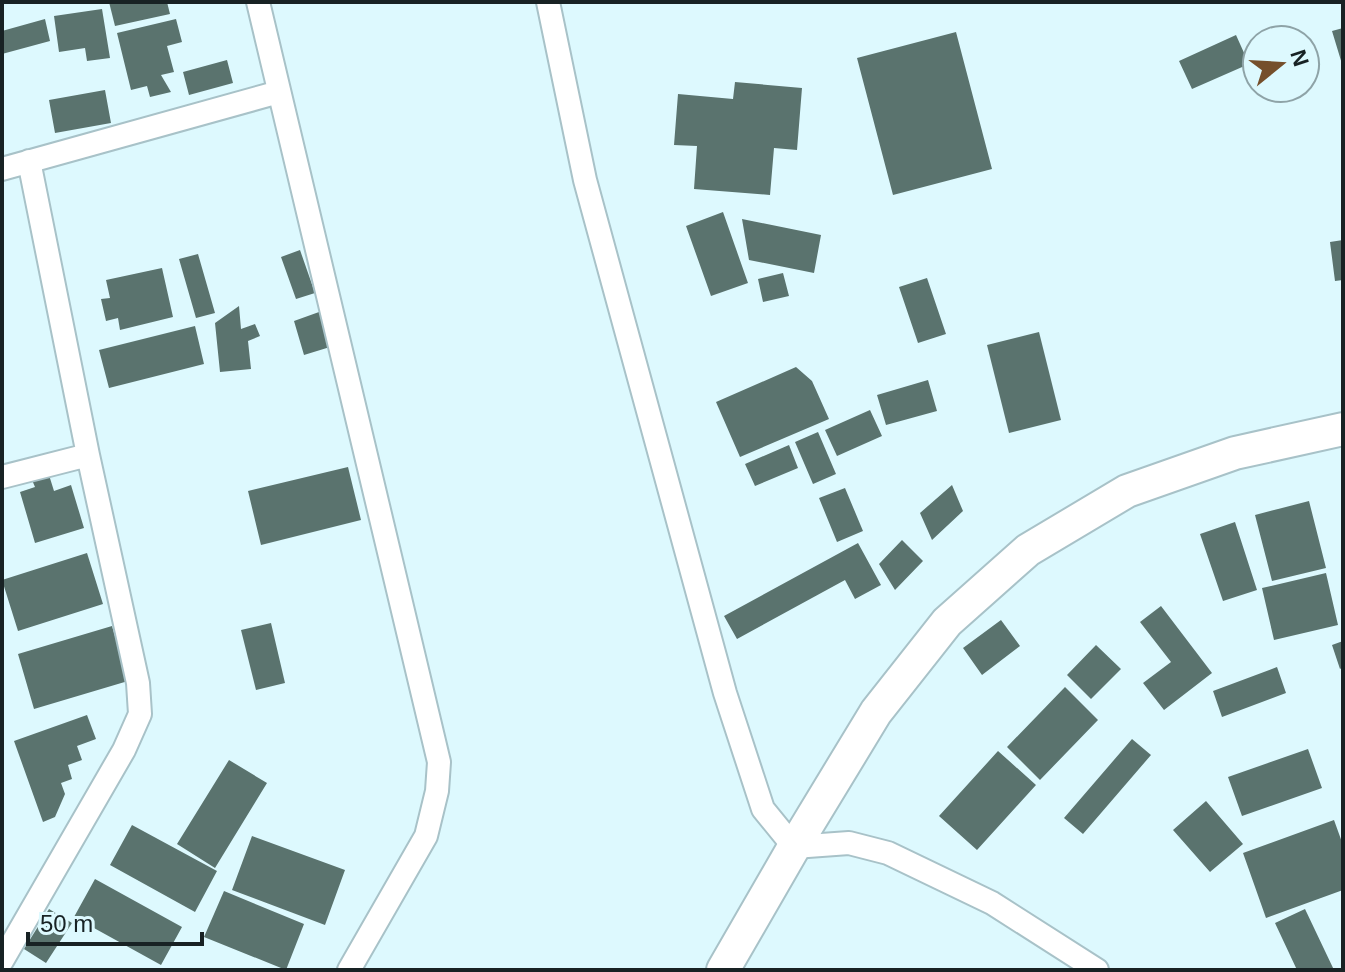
<svg xmlns="http://www.w3.org/2000/svg" width="1345" height="972" viewBox="0 0 1345 972" font-family="Helvetica,sans-serif">
  <style>
    .building { fill: #5a736e }
    .lines { fill: none; stroke-linecap: round; stroke-linejoin: round }
    .street-casing { stroke: #a8c2c8; stroke-width: 26 }
    .secondary-casing { stroke: #a8c2c8; stroke-width: 36 }
    .street { stroke: #fff; stroke-width: 22 }
    .secondary { stroke: #fff; stroke-width: 32 }
  </style>
  <rect width="100%" height="100%" fill="#ddf9fe"/>
  <path class="building" d="M109,2H167L170,14L115,26Z
    M102,9L110,58L87,61L85,48L59,52L54,16Z
    M45,19L50,41L2,54V31Z
    M176,19L182,42L167,46L174,72L161,75L171,92L150,97L147,86L131,90L117,33Z
    M1343,28V64H1342L1332,31Z
    M956,32L992,169L893,195L857,58Z
    M1236,35L1249,64L1192,89L1179,61Z
    M227,60L233,83L189,95L183,72Z
    M735,82L802,88L797,150L774,148L770,195L694,189L697,146L674,145L678,94L733,99Z
    M105,90L111,123L55,133L49,100Z
    M723,212L748,283L711,296L686,226Z
    M742,219L821,235L814,273L749,260Z
    M1343,240V280L1335,281L1330,242Z
    M300,250L315,293L296,299L281,257Z
    M198,254L215,313L196,318L179,259Z
    M162,268L173,317L120,330L118,318L106,321L101,299L110,298L106,280Z
    M783,273L789,296L763,302L758,279Z
    M927,278L946,334L918,343L899,287Z
    M239,306L241,329L255,324L260,336L248,341L251,369L220,372L215,323Z
    M319,312L330,347L304,355L294,321Z
    M195,326L204,364L109,388L99,350Z
    M1039,332L1061,420L1009,433L987,345Z
    M796,367L812,381L829,419L740,457L716,402Z
    M928,380L937,411L886,425L877,395Z
    M870,410L882,436L837,456L825,430Z
    M818,432L836,474L813,484L795,442Z
    M789,445L798,468L755,486L745,464Z
    M348,467L361,520L261,545L248,491Z
    M49,475L54,491L71,485L84,528L35,543L20,492L35,487L32,480Z
    M952,485L963,511L932,540L920,513Z
    M845,488L863,531L837,542L819,498Z
    M1309,501L1326,568L1272,581L1255,515Z
    M1235,522L1257,590L1223,601L1200,534Z
    M902,540L923,561L895,590L879,564Z
    M858,543L881,585L855,599L845,580L737,639L724,616Z
    M87,553L103,604L18,631L2,580Z
    M1326,573L1338,625L1274,640L1262,588Z
    M1161,606L1212,673L1164,710L1143,683L1171,662L1140,622Z
    M1001,620L1020,646L982,675L963,648Z
    M271,623L285,683L256,690L241,630Z
    M112,626L128,681L34,709L18,654Z
    M1343,641V667L1340,669L1332,645Z
    M1096,645L1121,669L1091,699L1067,675Z
    M1277,667L1286,693L1222,717L1213,691Z
    M1065,687L1098,720L1040,780L1007,747Z
    M87,715L96,739L77,746L82,760L68,765L72,779L61,783L65,794L55,817L43,822L14,741Z
    M1132,739L1151,755L1083,834L1064,818Z
    M1308,749L1322,788L1242,816L1228,777Z
    M998,751L1036,785L977,850L939,816Z
    M229,760L267,783L215,868L177,844Z
    M1206,801L1243,844L1210,872L1173,830Z
    M1334,820L1343,845V890L1266,918L1243,853Z
    M132,825L217,871L195,912L110,865Z
    M252,836L345,870L325,925L232,890Z
    M95,879L182,927L161,965L74,917Z
    M224,891L304,924L286,970L204,937Z
    M49,909L72,923L46,963L24,949Z
    M1305,909L1334,970H1297L1275,923Z"/>
  <g class="lines">
    <g class="street-casing">
      <path id="street" d="M258,2L439,762L437,791L426,836L349,970
        M548,2L585,180L725,693L763,809L794,847L849,843L888,853L992,903L1097,970
        M2,169L279,92
        M2,477L88,455
        M2,961L124,750L140,714L138,683L88,455L29,161"/>
    </g>
    <g class="secondary-casing">
      <path id="secondary" d="M723,970L794,847L876,712L947,622L1028,550L1127,491L1235,453L1343,429"/>
    </g>
    <use href="#street" class="street"/>
    <use href="#secondary" class="secondary"/>
  </g>
  <rect width="1345" height="972" fill="none" stroke="#182224" stroke-width="8"/>
  <g transform="translate(1281 64) rotate(72)"><circle r="38" fill="#ddf9fe" stroke="#8ea3a7" stroke-width="2"/>
  <path d="M0-6L14 30L0 20L-14 30Z" fill="#754f2b"/>
  <text y="-12" font-size="22" font-weight="bold" text-anchor="middle" fill="#182224">N</text>
  </g>
  <path d="M28 932v12h174v-12" fill="none" stroke="#182224" stroke-width="4"/>
  <text x="40" y="932" font-size="24" fill="#182224" stroke="#ddf9fe" stroke-width="6" paint-order="stroke">50 m</text>
</svg>
